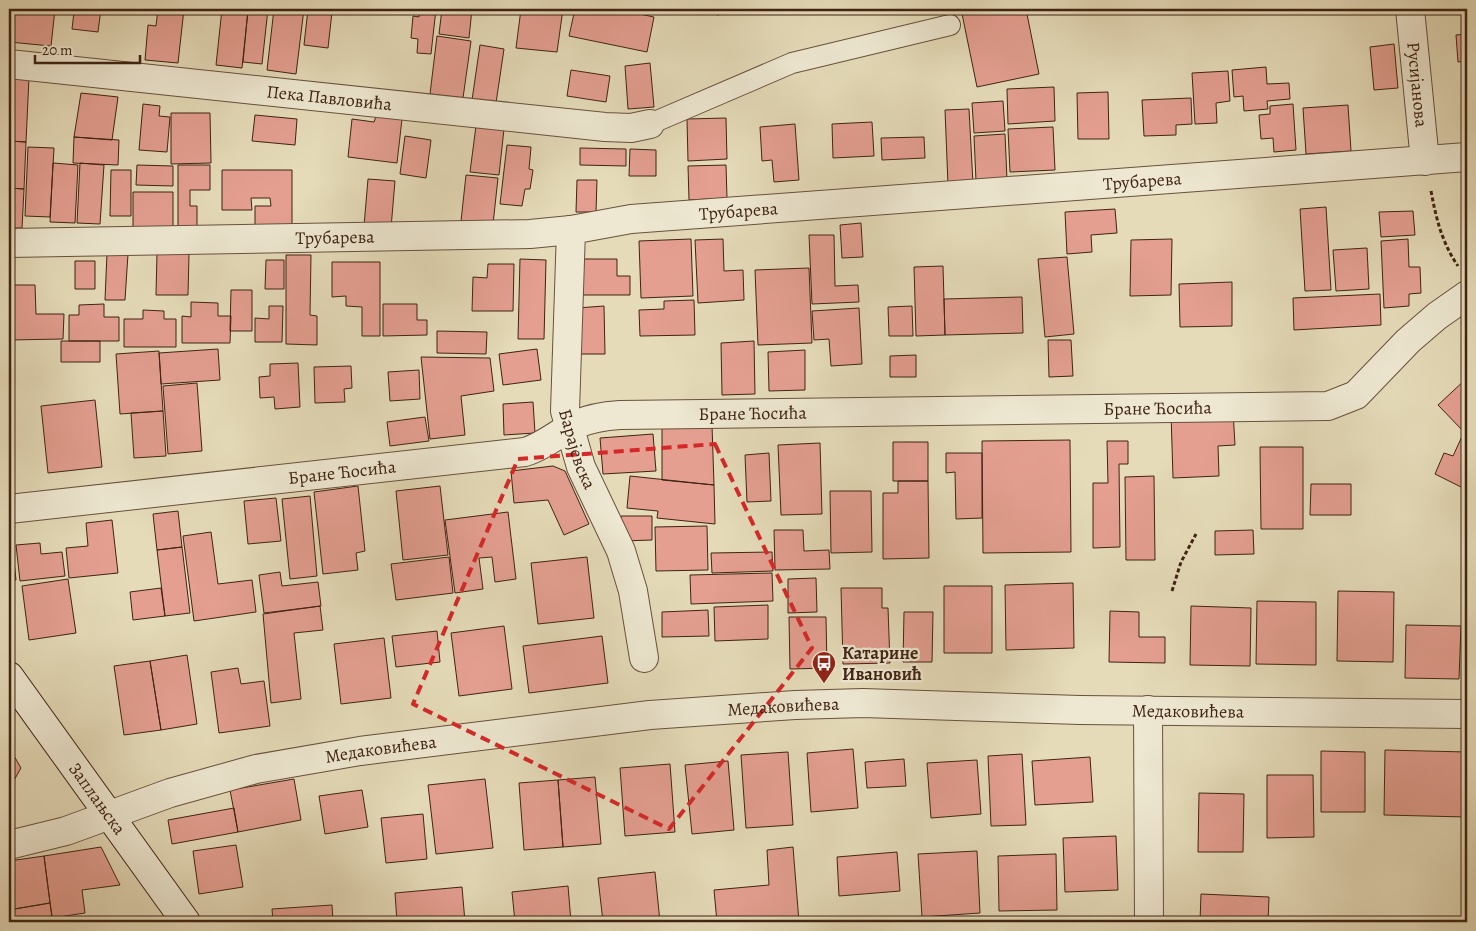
<svg xmlns="http://www.w3.org/2000/svg" width="1476" height="931" viewBox="0 0 1476 931" font-family="Alegreya,serif">
  <style>
    .building { fill: #e49f91; stroke: #3f2313 }
    .lines { fill: none; stroke-linecap: round; stroke-linejoin: round }
    .lane-casing { stroke: #68513c; stroke-width: 22 }
    .street-casing { stroke: #68513c; stroke-width: 30 }
    .secondary-casing { stroke: #3f2313; stroke-width: 30 }
    .path { stroke: #3f2313; stroke-width: 3; stroke-dasharray: 4 2.5; stroke-linecap: butt }
    .lane { stroke: #eee8d2; stroke-width: 20 }
    .street { stroke: #eee8d2; stroke-width: 28 }
    .secondary { stroke: #eee8d2; stroke-width: 28 }
    .marked { fill: none; stroke: #d62828; stroke-width: 4; stroke-dasharray: 10 6; stroke-linejoin: round }
    .labels { text-anchor: middle; stroke-width: 4.5; stroke-linejoin: round; paint-order: stroke }
    .street-label { font-size: 18px; fill: #3f2313; stroke: #eee8d2 }
    .poi-label { font-size: 18px; font-weight: bold; fill: #3f2313; stroke: #eee8d2; text-anchor: start }
  </style>
  <rect width="100%" height="100%" fill="#e5dbb9"/>
  <filter id="stains"><feTurbulence type="fractalNoise" baseFrequency=".004" numOctaves="4"/><feColorMatrix values="0 0 0 0 .2 0 0 0 0 .09 0 0 0 0 .02 0 0 0 .5 -.17"/></filter>
  <radialGradient id="worn" r=".72"><stop offset=".6" stop-color="#630" stop-opacity="0"/><stop offset="1" stop-color="#630" stop-opacity=".3"/></radialGradient>
  <path class="building" d="M9,9H55L51,46L9,42Z
    M59,9H101L98,32L72,29L74,12Z
    M158,9H184L178,63L145,60L148,25L156,26Z
    M222,9L248,11L242,68L216,65Z
    M248,9H268L262,64L243,62Z
    M274,9H304L296,74L267,70Z
    M308,9L332,12L328,48L304,45Z
    M420,9H436L431,54L417,53L418,39L411,38L413,16L419,17Z
    M442,9H472L469,38L439,34Z
    M521,9H563L557,52L516,48Z
    M575,9H616L654,17L647,52L569,36Z
    M716,9H754L717,15Z
    M961,9H1026L1039,74L977,87Z
    M1467,34V61L1458,62L1456,35Z
    M437,36L471,41L463,98L430,94Z
    M1394,44L1398,88L1374,90L1370,47Z
    M480,45L504,49L496,103L472,100Z
    M650,63L654,107L628,109L625,66Z
    M1266,67L1267,84L1289,83L1290,99L1267,101L1268,109L1244,111L1243,96L1234,97L1232,70Z
    M571,70L610,76L606,102L567,96Z
    M1228,71L1230,101L1216,103L1217,123L1195,124L1192,73Z
    M9,76L29,77L26,142L9,141Z
    M1054,87L1055,121L1008,124L1007,89Z
    M1108,92L1109,139H1078L1077,93Z
    M81,93L118,97L112,140L74,137Z
    M1191,98L1192,124L1176,125V135L1144,136L1142,100Z
    M1003,101L1005,131L974,133L972,103Z
    M143,104L160,106L159,116L170,117L167,152L139,150Z
    M1293,104L1296,150L1274,152L1273,138L1261,139L1259,115L1270,114V106Z
    M1348,105L1351,151L1306,154L1303,108Z
    M969,109L973,184L948,185L945,110Z
    M171,113H210L211,163L171,164Z
    M255,115L297,119L295,145L252,141Z
    M376,116L402,119L397,163L348,157L352,119L374,122Z
    M726,118L727,159L688,161L687,119Z
    M872,122L874,156L833,158L832,124Z
    M795,124L799,180L774,182L772,160L762,161L760,127Z
    M476,126L504,129L499,175L470,172Z
    M1053,127L1055,170L1010,172L1008,129Z
    M1005,134L1007,180L976,181L974,136Z
    M405,136L431,140L426,178L400,174Z
    M74,137L119,140L118,165L73,163Z
    M924,137L925,158L882,160L881,138Z
    M9,141L26,142L24,189L9,188Z
    M507,145L531,147L529,169L533,170L530,189H525L522,206L500,204Z
    M28,147L54,148L50,217L25,216Z
    M580,148L626,149V166L580,165Z
    M630,149L656,150V176H629Z
    M53,163L78,165L75,223L50,222Z
    M80,163L104,165L100,224L77,223Z
    M137,165L173,166V186L136,185Z
    M178,165H210V190H190V206H197V229H178Z
    M726,165L727,198L689,200L688,166Z
    M111,170H131V216H110Z
    M222,170H292V229H255V206H271L270,198H251L252,210H222Z
    M466,175L498,178L493,224L461,221Z
    M368,179L395,181L391,228L364,226Z
    M577,180H597L596,212H576Z
    M9,188L24,189L22,228H9Z
    M133,192H173V229L133,230Z
    M1326,207L1331,290L1305,291L1300,209Z
    M1115,209L1117,233L1091,235L1092,252L1067,254L1065,212Z
    M1413,211L1415,235L1381,237L1379,212Z
    M861,223L863,257L842,258L840,225Z
    M809,235H834L835,286L858,285L859,302L812,304Z
    M691,239L693,296L641,298L639,241Z
    M723,239L724,271L743,270L744,300L698,303L695,240Z
    M1172,239L1171,295L1130,296L1131,240Z
    M1408,239L1409,267H1420L1421,293L1409,294V306L1384,308L1381,241Z
    M1367,248L1369,289L1336,291L1333,250Z
    M107,253L128,254L125,300H105Z
    M157,253L189,254L188,295H156Z
    M286,255H311L310,315L317,316V345L286,344Z
    M1067,257L1074,334L1045,337L1038,259Z
    M520,259L546,260L544,339H518Z
    M579,259H617V276H630V295H579Z
    M266,260H284V289H265Z
    M75,261H95V289H75Z
    M332,262H380V336H362V307L346,306V296L332,297Z
    M488,264H514L513,311H472L473,277L487,278Z
    M943,266L945,335L916,336L914,267Z
    M809,268L812,343L758,345L755,270Z
    M1232,282V326L1180,327L1179,284Z
    M9,285H35L36,314H64L63,339L9,340Z
    M231,290H252V331H230Z
    M1380,294L1381,325L1294,330L1293,298Z
    M1022,297L1023,333L945,335L944,299Z
    M694,300L695,335L640,336L639,310L664,309V301Z
    M191,302L218,303V316H231L230,343H182V316L191,317Z
    M104,304V317H119V341H69V315H79V305Z
    M383,304H417V320H427V335L383,336Z
    M269,306H283L282,342H255V318L269,319Z
    M604,306L605,354H578L577,308Z
    M912,306L913,336H889L888,307Z
    M859,308L862,364L831,366L829,339L814,340L812,311Z
    M143,310L164,311V319H176V347H124V319H143Z
    M437,331L487,332L486,354L437,353Z
    M1048,340H1071L1073,376L1049,377Z
    M61,341H100V362H61Z
    M754,341L755,394L722,395L721,343Z
    M218,349L220,380L161,384L159,353Z
    M537,349L541,380L503,385L499,354Z
    M805,350V390L769,391L768,352Z
    M159,351L163,411L120,414L116,354Z
    M916,355V377H890V356Z
    M421,357L490,358L494,391L461,396L465,435L430,439Z
    M298,363L300,407L275,409L274,397L260,398L259,377L270,376V364Z
    M351,366L352,388L344,389L345,402L315,403L314,367Z
    M419,370L420,399L390,401L388,372Z
    M1467,378V490L1435,474L1444,453L1453,456L1464,432L1438,405Z
    M197,383L202,451L168,454L163,386Z
    M95,400L102,467L48,473L41,406Z
    M533,402L535,433L504,435L503,404Z
    M163,411L166,456L134,458L131,413Z
    M1233,411L1235,445L1218,446L1219,476L1173,478L1171,413Z
    M425,417L429,441L390,446L387,422Z
    M712,425L714,485L662,480V426Z
    M653,434L656,471L603,474L600,438Z
    M1070,440L1071,552L983,553L982,441Z
    M1107,441H1128V464H1119L1120,547L1093,548V483H1108Z
    M893,442H928V481H893Z
    M820,443L822,514L781,515L778,445Z
    M1260,447H1303V529H1261Z
    M769,453L771,501L747,502L745,455Z
    M946,453H982V518L956,519L955,472L946,473Z
    M553,466L565,471L589,524L564,535L548,500L514,503L511,471Z
    M630,476L714,485L715,524L657,518L658,511L627,508Z
    M1154,476L1155,560H1126L1125,477Z
    M898,481H928L929,558L883,559V493H898Z
    M1311,484H1351V515H1310Z
    M358,486L365,551L356,553L358,570L323,574L314,492Z
    M440,486L448,555L403,560L396,491Z
    M830,491H871L872,552L831,553Z
    M310,496L317,576L290,579L282,499Z
    M276,498L281,541L248,544L244,501Z
    M178,511L182,547L157,550L153,514Z
    M508,512L516,579L495,582L492,557L479,558L483,589L455,593L445,520Z
    M621,516H652V540L621,541Z
    M112,520L118,573L69,578L66,548L88,546L86,523Z
    M707,526L708,570L656,571L655,527Z
    M774,530H803L804,551L829,550L830,569L775,570Z
    M1253,530L1254,554L1215,555V531Z
    M9,531L12,557H9Z
    M211,532L218,584L252,580L256,612L194,621L183,536Z
    M40,543L41,554L62,552L65,576L20,581L16,545Z
    M182,547L190,613L165,616L157,550Z
    M772,552L773,571L712,573L711,553Z
    M449,557L453,593L396,600L391,564Z
    M587,557L594,618L538,624L531,563Z
    M14,561L16,580H9V562Z
    M280,572L282,586L318,582L321,606L264,613L259,575Z
    M772,573L773,601L691,604L690,575Z
    M816,578L817,612L788,613V579Z
    M68,579L76,633L29,640L22,586Z
    M1073,583L1074,648L1006,650L1005,585Z
    M944,586H992V653H944Z
    M161,588L165,616L133,620L130,592Z
    M841,588H882V608H888L890,663L843,664Z
    M1338,591L1394,592L1393,662L1337,661Z
    M1257,601L1316,602V665L1256,664Z
    M768,605V639L715,641L714,607Z
    M320,606L323,630L294,633L301,699L271,703L263,614Z
    M1191,606L1251,608L1250,666L1190,665Z
    M708,610L709,636L662,637V612Z
    M1110,611L1139,612V637H1165V663L1109,662Z
    M904,612H933L932,662H903Z
    M789,617H826L827,668L790,669Z
    M1406,625L1461,626L1459,679L1405,678Z
    M504,626L512,689L459,696L451,633Z
    M437,631L440,662L396,667L392,636Z
    M602,636L608,683L529,693L523,646Z
    M384,638L391,698L341,704L334,644Z
    M187,655L197,724L161,730L150,661Z
    M150,661L161,730L124,735L114,666Z
    M238,668L241,684L264,681L270,726L219,733L211,672Z
    M9,747L21,768L9,789Z
    M853,749L858,808L811,812L807,753Z
    M1385,750L1467,752V817L1384,815Z
    M1321,751L1365,752V812H1321Z
    M788,752L793,825L746,828L741,755Z
    M1022,754L1026,825L991,826L988,756Z
    M1090,757L1093,802L1035,805L1032,761Z
    M904,759L906,786L867,788L865,762Z
    M977,760L981,814L931,818L927,763Z
    M728,761L734,830L692,834L685,765Z
    M670,764L675,832L625,836L620,768Z
    M1267,775H1313L1314,837L1267,838Z
    M595,777L601,844L563,847L558,780Z
    M294,779L301,820L238,832L230,790Z
    M485,779L493,848L436,854L428,785Z
    M558,780L563,847L524,850L519,783Z
    M362,790L368,827L325,834L319,796Z
    M1199,793L1244,794L1243,852H1198Z
    M234,808L238,832L172,844L168,820Z
    M423,814L427,859L386,863L381,818Z
    M1116,836L1118,890L1065,892L1063,838Z
    M236,845L243,887L199,894L193,851Z
    M101,847L120,885L82,890L85,913L52,918L44,856Z
    M793,847L799,922H717L714,890L769,885L767,850Z
    M977,851L980,913L922,917L918,854Z
    M897,852L900,891L839,896L837,857Z
    M1056,854L1057,910L999,911L998,856Z
    M44,856L50,903L14,909L9,861Z
    M655,872L660,922H603L598,878Z
    M568,886L571,922H515L512,892Z
    M462,887L465,922H397L395,893Z
    M1201,894L1269,897L1268,922H1200Z
    M50,903L53,922H9V910Z
    M332,905L333,922H273L272,909Z
    M130,917L131,922H81Z"/>
  <g class="lines">
    <g class="lane-casing">
      <path id="lane" d="M650,124L792,63L950,25"/>
    </g>
    <g class="street-casing">
      <g id="street">
        <path id="s1" d="M1410,9L1425,161"/>
        <path id="s2" d="M9,64L605,127L631,128L650,124"/>
        <path id="s3" d="M571,230L565,411L581,467L621,551L633,591L644,658"/>
        <path id="s4" d="M9,243L530,234L571,230L631,219L1467,157"/>
        <path id="s5" d="M9,509L525,452C545,446 559,432 577,424C591,418 605,416 620,415L1328,406L1356,395L1408,341L1437,316L1467,295"/>
        <path d="M1148,710L1149,922"/>
        <path id="s6" d="M9,845L66,831L170,793L256,769L360,751L650,715L795,705L863,703L1080,710L1467,714"/>
      </g>
    </g>
    <g class="secondary-casing">
      <g id="secondary">
        <path id="s7" d="M9,676L186,922"/>
      </g>
    </g>
    <path class="path" d="M1431,191C1436,218 1442,243 1458,266
      M1172,591L1181,562L1196,534"/>
    <use href="#lane" class="lane"/>
    <use href="#street" class="street"/>
    <use href="#secondary" class="secondary"/>
  </g>
  <path class="marked" d="M715,444L812,648L669,829L413,704L518,459Z"/>
  <defs>
    <g id="bus-pin" transform="scale(1.25)"><path d="M0 17L-7.5 6A9.5 9.5 0 1 1 7.5 6Z" fill="#8f2418" stroke="#eee8d2"/><path d="M-5-6H5V4H4V6H2V4H-2V6H-4V4H-5ZM-3.5-4V0h7V-4ZM-3.5 1.2v1.5H-2V1.2ZM2 1.2v1.5H3.5V1.2Z" fill="#fff"/></g>
  </defs>
  <g fill-rule="evenodd">
    <use href="#bus-pin" x="824" y="663"/>
  </g>
  <g class="labels">
    <g class="street-label">
      <text dy="6" stroke="none"><textPath href="#s1" startOffset="76">Русијанова</textPath></text>
      <text dy="6" stroke="none"><textPath href="#s2" startOffset="322">Пека Павловића</textPath></text>
      <text dy="6" stroke="none"><textPath href="#s4" startOffset="1136">Трубарева</textPath></text>
      <text dy="6" stroke="none"><textPath href="#s4" startOffset="731">Трубарева</textPath></text>
      <text dy="6" stroke="none"><textPath href="#s4" startOffset="326">Трубарева</textPath></text>
      <text dy="6" stroke="none"><textPath href="#s5" startOffset="1160">Бране Ћосића</textPath></text>
      <text dy="6" stroke="none"><textPath href="#s5" startOffset="755">Бране Ћосића</textPath></text>
      <text dy="6" stroke="none"><textPath href="#s3" startOffset="221">Барајевска</textPath></text>
      <text dy="6" stroke="none"><textPath href="#s5" startOffset="335">Бране Ћосића</textPath></text>
      <text dy="6" stroke="none"><textPath href="#s6" startOffset="790">Медаковићева</textPath></text>
      <text dy="6" stroke="none"><textPath href="#s6" startOffset="1195">Медаковићева</textPath></text>
      <text dy="6" stroke="none"><textPath href="#s6" startOffset="385">Медаковићева</textPath></text>
      <text dy="6" stroke="none"><textPath href="#s7" startOffset="151">Заплањска</textPath></text>
    </g>
    <g class="poi-label">
      <text x="842" y="659">Катарине<tspan x="842" dy="21">Ивановић</tspan></text>
    </g>
  </g>
  <rect width="1476" height="931" fill="none" stroke="#e5dbb9" stroke-width="30"/>
  <rect x="10" y="10" width="1456" height="911" fill="none" stroke="#3f2313" stroke-width="2.5"/>
  <rect x="15" y="15" width="1446" height="901" fill="none" stroke="#3f2313"/>
  <path d="M35 55v8h105v-8" fill="none" stroke="#3f2313" stroke-width="2.5"/>
  <text x="42" y="55" font-size="15" fill="#3f2313" stroke="#eee8d2" stroke-width="4" paint-order="stroke">20 m</text>
  <rect width="100%" height="100%" filter="url(#stains)"/>
  <rect width="100%" height="100%" fill="url(#worn)"/>
</svg>
